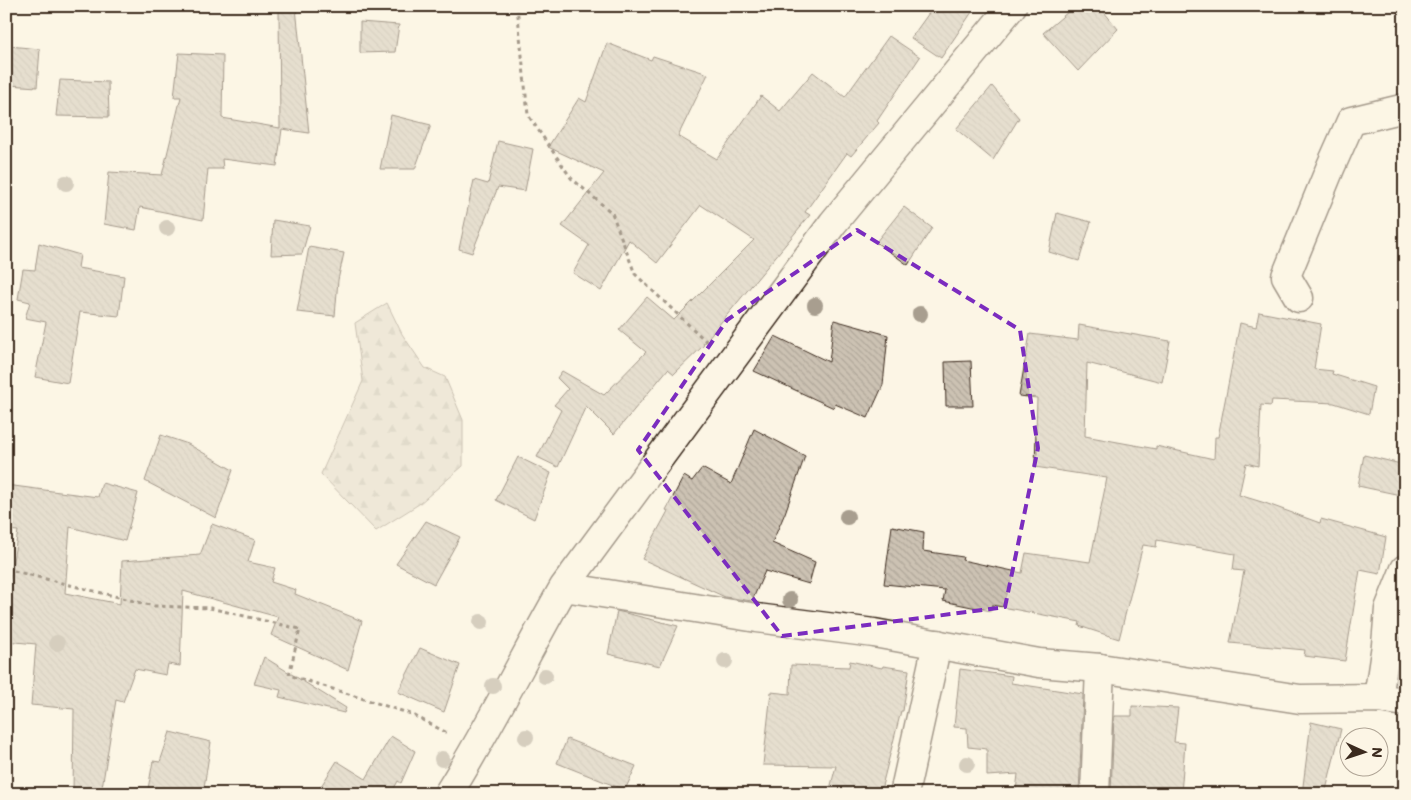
<svg xmlns="http://www.w3.org/2000/svg" width="1411" height="800" viewBox="0 0 1411 800" font-family="Mali,sans-serif">
  <style>
    .forest { fill: url(#forest-firs); stroke: #8e8173 }
    .building { fill: url(#building-back-hatch); stroke: #3b2a1e }
    .lines { fill: none; stroke-linecap: round; stroke-linejoin: round }
    .street-casing { stroke: #3b2a1e; stroke-width: 31 }
    .secondary-casing { stroke: #3b2a1e; stroke-width: 31 }
    .path { stroke: #3b2a1e; stroke-width: 3; stroke-dasharray: 4 4; stroke-linecap: butt }
    .street { stroke: #fcf5e5; stroke-width: 28 }
    .secondary { stroke: #fcf5e5; stroke-width: 28 }
    .tree { fill: #a89e8f }
    .marked { fill: none; stroke: #7b2cbf; stroke-width: 4; stroke-dasharray: 10 6; stroke-linejoin: round }
  </style>
  <defs>
    <pattern id="forest-firs" width="22" height="20" patternUnits="userSpaceOnUse" patternTransform="scale(1.25)"><rect width="22" height="20" fill="#e0d8c8"/><path d="M5 1l3.5 6h-7zM16 11l3.5 6h-7z" fill="#c1baab"/></pattern>
    <pattern id="building-back-hatch" width="6" height="6" patternUnits="userSpaceOnUse" patternTransform="scale(1.25)"><rect width="6" height="6" fill="#ccc2b3"/><path d="M-1 5l2 2M0 0l6 6M5-1l2 2" fill="none" stroke="#b0a79a"/></pattern>
  </defs>
  <rect width="100%" height="100%" fill="#fcf5e5"/>
  <filter id="ink" filterUnits="userSpaceOnUse"><feTurbulence type="fractalNoise" baseFrequency=".02" numOctaves="2"/><feDisplacementMap in="SourceGraphic" scale="10" xChannelSelector="R" yChannelSelector="G"/><feConvolveMatrix kernelMatrix="1 2 1 2 8 2 1 2 1" color-interpolation-filters="sRGB"/></filter>
  <g filter="url(#ink)">
    <path class="forest" d="M387,303L402,334L425,368L445,377L463,420V466L419,504L376,531L321,474L363,381L355,323Z"/>
    <path class="building" d="M934,6H976L941,58L911,38Z
      M1075,6H1099L1118,29L1078,71L1043,33Z
      M279,8H296L309,133L282,129L277,166L222,159L223,169H208L203,220L140,207L136,230L104,224L109,172L162,175L181,97H174L179,53L223,55L222,118L280,128Z
      M360,22L399,25L395,52L360,53Z
      M889,36L920,57L877,121L879,123L851,156L847,153L805,212L810,215L703,344L704,345L674,374L668,369L614,434L586,406L558,467L537,457L561,410L554,405L568,389L557,378L562,371L604,395L646,352L619,330L647,297L674,320L754,240L701,205L657,263L629,240L601,291L573,273L589,245L562,226L604,173L548,147L579,98L586,102L607,43L651,60L653,56L708,74L678,136L717,159L761,96L780,111L813,72L845,97Z
      M9,46L40,49L37,87L9,85Z
      M60,80L108,82L109,117L56,116Z
      M992,86L1019,118L993,160L956,129Z
      M391,115L431,125L415,169H380Z
      M498,141L533,149L525,191L498,187L472,253L459,249L474,180L488,184Z
      M904,207L932,228L908,265L876,242Z
      M1057,213L1091,222L1079,261L1049,252Z
      M273,220L310,226L302,254L271,255Z
      M39,243L80,255L78,268L124,276L119,316L80,312L68,383L35,377L46,322L25,318L30,302L18,299L23,269L35,270Z
      M309,247L344,253L338,280L335,316L297,312Z
      M1259,312L1321,324L1314,369L1333,371L1332,374L1374,387L1369,414L1334,403L1272,400L1271,406L1261,405L1258,466L1246,463L1239,495L1265,503L1320,523L1321,519L1386,537L1380,574L1360,570L1345,661L1304,656L1305,650L1230,643L1244,571L1233,570L1235,554L1157,540L1156,547L1143,545L1119,639L1079,626L1080,622L992,605L991,611L943,601L945,590L884,584L892,526L924,532L923,551L963,557L962,560L1022,573L1026,553L1090,562L1107,478L1035,467L1037,398L1019,396L1030,334L1078,340L1079,325L1170,341L1162,382L1087,363L1085,436L1156,449V446L1214,459L1215,437H1218L1240,323L1256,327Z
      M834,320L888,335L883,385L868,418L835,404L834,408L754,371L775,336L829,362Z
      M971,361L973,406H946L945,362Z
      M754,429L805,456L785,513L772,543L815,562L809,584L765,571L752,601L725,597L642,559L668,511L666,510L684,476L692,481L702,468L731,484Z
      M161,435L188,444L233,470L216,518L145,481Z
      M1364,455L1405,465V496L1358,486Z
      M518,457L551,473L534,519L496,500Z
      M102,483L138,493L125,541L70,527L65,593L120,604L122,561L200,555L212,524L255,540L248,562L275,568L271,582L296,590L295,594L362,621L348,670L271,635L278,617L183,591L180,666L168,664L166,675L135,669L123,702L116,700L101,794H73L74,709L31,705L36,644L6,641V579H10L18,531L6,530V485L98,497Z
      M426,521L460,537L434,584L396,564Z
      M617,611L678,626L660,666L608,654Z
      M420,648L460,665L444,712L398,692Z
      M264,657L346,708L344,713L279,697L281,690L254,684Z
      M850,661L882,668L883,666L909,670L903,711H901L880,794H850L851,789H830L836,766L763,765L771,692L790,694L791,665L849,667Z
      M960,669L1012,676L1011,683L1083,694L1079,794L1016,791L1018,774L987,776V749L968,747L967,728L954,727Z
      M1132,706L1178,708L1174,742L1185,743L1181,794H1111L1114,716H1132Z
      M1311,722L1341,729L1325,794H1302Z
      M170,732L211,742L203,794H161L148,789L153,761L160,762Z
      M391,736L415,751L401,783L398,781L391,794H316L337,761L366,779Z
      M567,739L636,766L625,790L557,763Z"/>
    <g class="lines">
      <g class="street-casing">
        <path id="street" d="M1299,298L1286,276L1331,166L1351,121L1405,108
          M1378,698L1386,645L1389,609L1405,569
          M904,794L937,644
          M1095,794L1100,668"/>
      </g>
      <g class="secondary-casing">
        <path id="secondary" d="M564,587L757,618L874,633L1039,663L1100,668L1300,699L1378,698L1405,702
          M448,794C490,727 525,655 564,587L833,223L1012,6"/>
      </g>
      <path class="path" d="M517,6L528,115L571,178L612,213L635,274L709,344
        M6,569L154,606L210,608L300,629L289,675L411,714L449,734"/>
      <use href="#street" class="street"/>
      <use href="#secondary" class="secondary"/>
    </g>
    <g class="tree">
      <circle cx="66" cy="183" r="8"/>
      <circle cx="167" cy="228" r="8"/>
      <circle cx="815" cy="305" r="8"/>
      <circle cx="920" cy="314" r="8"/>
      <circle cx="847" cy="517" r="8"/>
      <circle cx="790" cy="600" r="8"/>
      <circle cx="481" cy="622" r="8"/>
      <circle cx="57" cy="643" r="8"/>
      <circle cx="725" cy="661" r="8"/>
      <circle cx="545" cy="676" r="8"/>
      <circle cx="493" cy="686" r="8"/>
      <circle cx="526" cy="737" r="8"/>
      <circle cx="442" cy="759" r="8"/>
      <circle cx="967" cy="764" r="8"/>
    </g>
  </g>
  <path d="M0 0H1411V800H0ZM857,230L1020,330L1038,448L1005,607L782,636L638,450L727,320Z" fill="#fcf5e5" fill-opacity=".55" fill-rule="evenodd"/>
  <path class="marked" d="M857,230L1020,330L1038,448L1005,607L782,636L638,450L727,320Z"/>
  <rect width="1411" height="800" fill="none" stroke="#fcf5e5" stroke-width="25"/>
  <rect x="12" y="12" width="1386" height="775" fill="none" stroke="#3b2a1e" stroke-width="2" filter="url(#ink)"/>
  <g transform="translate(1364 752) rotate(93)"><circle r="24" fill="#fcf5e5" stroke="#afa495"/>
  <path d="M0-4L9 19L0 12L-9 19Z" fill="#3b2a1e"/>
  <text y="-8" font-size="14" font-weight="bold" text-anchor="middle" fill="#3b2a1e">N</text>
  </g>
</svg>
